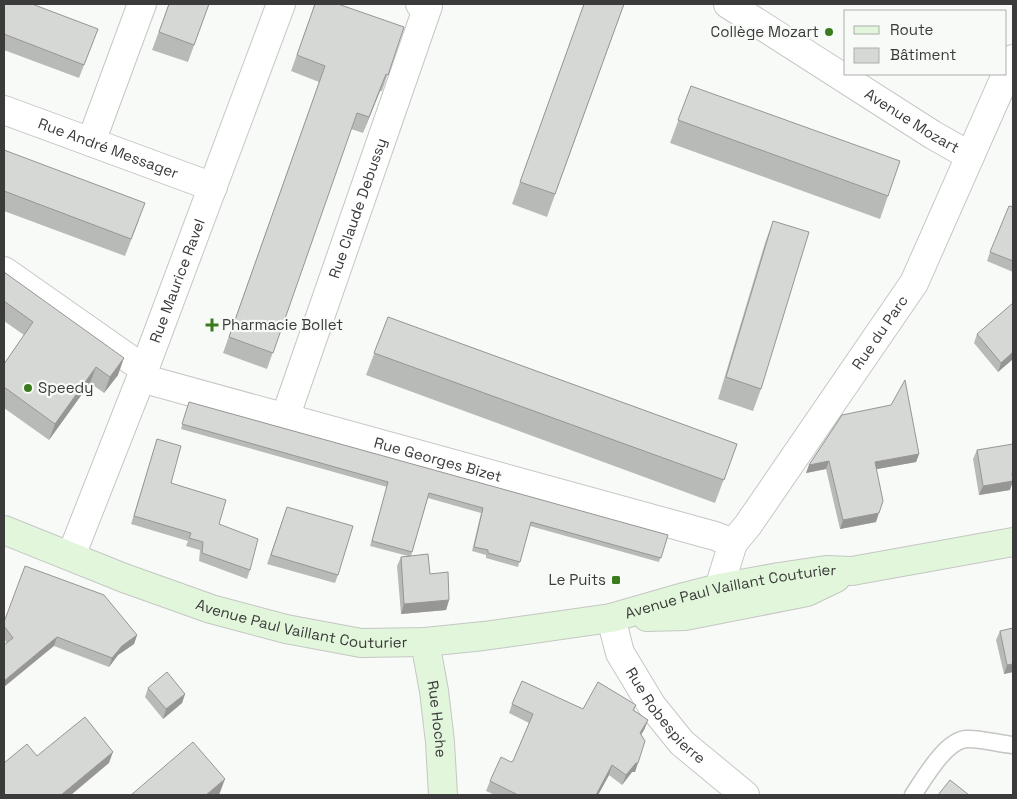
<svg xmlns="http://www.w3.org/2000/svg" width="1017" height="799" viewBox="0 0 1017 799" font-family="'Space Grotesk',sans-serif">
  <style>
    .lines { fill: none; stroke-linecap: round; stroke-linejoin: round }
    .lane-casing { stroke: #c5c7c4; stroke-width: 19 }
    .street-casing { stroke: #c5c7c4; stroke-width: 30 }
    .secondary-casing { stroke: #c5c7c4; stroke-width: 30 }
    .lane { stroke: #fff; stroke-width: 16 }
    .street { stroke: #fff; stroke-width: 28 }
    .secondary { stroke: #e1f6da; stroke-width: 28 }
    .wall { fill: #b8bab7 }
    .shaded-wall { fill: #969795 }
    .building { fill: #d6d8d5; stroke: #969795 }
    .poi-dot { fill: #3a7c1d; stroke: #f8faf7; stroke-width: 2 }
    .labels { text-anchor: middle; stroke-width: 4.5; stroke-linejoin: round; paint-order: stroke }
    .poi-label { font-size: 15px; fill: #3a3b3a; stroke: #f8faf7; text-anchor: end }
    .street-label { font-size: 15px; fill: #3a3b3a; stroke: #f8faf7 }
  </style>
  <rect width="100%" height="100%" fill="#f8faf7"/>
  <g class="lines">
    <g class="lane-casing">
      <path id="lane" d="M913,795C924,779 945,741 966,739C980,738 999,744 1013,745"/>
    </g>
    <g class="street-casing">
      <g id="street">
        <path id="s1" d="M728,4L933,135L970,156"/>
        <path id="s2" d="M4,110L213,187"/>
        <path d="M91,142L142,4"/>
        <path d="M4,271L131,360L145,368"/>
        <path id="s3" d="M141,378L715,536L733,543"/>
        <path id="s4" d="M285,418L428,6L420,4"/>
        <path id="s5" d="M71,556L141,378L281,4"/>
        <path id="s6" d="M719,588L733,543L748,525L914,283L1013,59"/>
        <path id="s7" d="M611,618L620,653L652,706L682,743L745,795"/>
      </g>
    </g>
    <g class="secondary-casing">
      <g id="secondary">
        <path id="s8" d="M4,530L124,578L211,609L286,629L361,643L425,642L484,636L611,618L684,597L719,588L779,577L826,570L852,571L1013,542"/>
        <path d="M647,617L685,616L807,592L836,578"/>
        <path id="s9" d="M425,642L434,691L440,742L443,795"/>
      </g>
    </g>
    <use href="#lane" class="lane"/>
    <use href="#street" class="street"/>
    <use href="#secondary" class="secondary"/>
  </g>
  <path class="wall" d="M4,4L98,29L79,78L4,50Z
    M169,4H209L188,62L152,50Z
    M315,4L404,27L382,91H380L363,133L351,129L267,369L223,353L319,82L291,71Z
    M584,4H624L547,217L512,204Z
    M691,86L888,196L880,219L670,143Z
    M4,150L139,220L125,256L4,211Z
    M1013,207V272L987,261L990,252Z
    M773,221L761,389L753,411L718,399L765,243Z
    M4,272L118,375L104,393L90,383L49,440L4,408V364L24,335L4,321Z
    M388,317L737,444L715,503L366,375Z
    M977,334L1013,359L998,372L974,343Z
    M187,407L668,535L659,562L530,526L518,567L486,558V555L472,551L481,513L428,498L411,556L430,574L449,600L446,610L401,614L397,566L401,557L408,556L370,546L387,487L181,429Z
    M842,415L919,454L916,462L876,469V522L840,529L826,469L806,473L809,465Z
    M157,439L171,483L219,524L250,570L247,579L199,561L200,550L186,546L188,541L131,524Z
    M977,450L1010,490L979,495L973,459Z
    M287,507L338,575L335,583L267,564Z
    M4,622L137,635L134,644L118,655L109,667L54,646L7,643L4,639Z
    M1000,631L1013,672L1004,674L996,640Z
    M148,688L185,694L182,703L163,719L145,697Z
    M512,704L583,709L636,705L634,710L648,720L644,730L641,735L635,772H632L622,785L609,775L598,795H495L486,791L490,781L513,761L529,723L509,713Z"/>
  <path class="shaded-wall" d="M386,74L380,91L363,133L369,117Z
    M1013,352V359L998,372L1001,363Z
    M124,358L118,375L104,393L110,377Z
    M96,367L90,383L49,440L55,424Z
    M919,454L916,462L872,470L875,462Z
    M829,461L826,469L806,473L809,465Z
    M1013,472V481L1010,490L979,495L983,486Z
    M879,513L876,522L840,529L843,520Z
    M449,600L446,610L401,614L404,604Z
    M137,635L134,644L118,655L109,667L112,658L122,646Z
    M57,637L54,646L4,687V681Z
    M1013,664V672L1004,674L1007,665Z
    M185,694L182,703L163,719L166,709Z
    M648,720L644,730L636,742L640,733Z
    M113,752L109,763L71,795H61Z
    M636,763H638L635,772H632L622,785L626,775Z
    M612,765L609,775L598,795H596Z
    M225,779L219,795H206Z"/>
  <path class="building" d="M4,4H32L98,29L84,65L4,34Z
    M169,4H209L194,45L159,32Z
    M315,4H338L404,27L388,75L386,74L369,117L357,113L273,353L229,337L325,66L297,55Z
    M584,4H624L555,194L520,182Z
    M691,86L900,161L888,196L678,120Z
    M4,150L145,203L131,239L4,191Z
    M1009,206L1013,207V261L990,252Z
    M773,221L809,232L761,389L726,377Z
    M4,272L124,358L110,377L96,367L55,424L4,387V364L33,322L4,301Z
    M1013,303V352L1001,363L977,334Z
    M388,317L737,444L724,480L374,353Z
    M905,380L919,454L875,462L883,501L879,513L843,520L829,461L809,465L842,415L891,405Z
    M189,402L668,535L661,558L531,522L520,562L488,553V550L474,547L483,508L429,493L412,552L372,541L388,482L182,424Z
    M157,439L181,446L171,483L226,500L219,524L258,539L250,570L202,553L203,542L189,538L191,533L134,516Z
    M1013,444V472L1012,473L1013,481L983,486L977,450Z
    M287,507L353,526L338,575L271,555Z
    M428,554L430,574L448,572L449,600L404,604L401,557Z
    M25,566L104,595L137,635L122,646L112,658L57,637L4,681V645L13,638L4,626V622Z
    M1013,628V664L1007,665L1000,631Z
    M167,672L185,694L166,709L148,688Z
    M522,681L583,709L598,682L636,705L633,710L648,720L640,733L645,741L638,763H636L626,775L612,765L596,795H518L490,781L501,757L511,762L513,761L533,714L512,704Z
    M85,717L113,752L61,795H4V763L27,744L37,756Z
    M193,742L225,779L206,795H131Z
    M950,780L969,795H938Z"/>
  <g class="poi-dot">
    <circle cx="829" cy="32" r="5"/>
    <path d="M209.5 317.5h5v5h5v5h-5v5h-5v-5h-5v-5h5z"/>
    <circle cx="28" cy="388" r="5"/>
    <rect x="611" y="575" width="10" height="10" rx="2.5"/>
  </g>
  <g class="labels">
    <g class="poi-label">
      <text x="819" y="37">Collège Mozart</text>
      <text x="222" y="330" text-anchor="start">Pharmacie Bollet</text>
      <text x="38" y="393" text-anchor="start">Speedy</text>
      <text x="606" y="585">Le Puits</text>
    </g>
    <g class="street-label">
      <text dy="5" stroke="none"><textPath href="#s1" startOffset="218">Avenue Mozart</textPath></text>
      <text dy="5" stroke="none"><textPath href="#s2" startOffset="111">Rue André Messager</textPath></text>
      <text dy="5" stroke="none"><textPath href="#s4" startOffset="222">Rue Claude Debussy</textPath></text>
      <text dy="5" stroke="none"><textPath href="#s5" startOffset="295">Rue Maurice Ravel</textPath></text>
      <text dy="5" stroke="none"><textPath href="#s6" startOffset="304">Rue du Parc</textPath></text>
      <text dy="5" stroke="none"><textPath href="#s3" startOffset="308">Rue Georges Bizet</textPath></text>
      <text dy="5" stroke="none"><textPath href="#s8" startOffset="750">Avenue Paul Vaillant Couturier</textPath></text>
      <text dy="5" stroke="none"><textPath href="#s8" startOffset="314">Avenue Paul Vaillant Couturier</textPath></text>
      <text dy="5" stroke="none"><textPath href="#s7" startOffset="114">Rue Robespierre</textPath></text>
      <text dy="5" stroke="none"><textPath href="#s9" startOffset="78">Rue Hoche</textPath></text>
    </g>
  </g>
  <rect width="1017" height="799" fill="none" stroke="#3a3b3a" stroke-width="10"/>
  <rect x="844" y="10" width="162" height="65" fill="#f8faf7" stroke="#acaeab"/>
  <rect x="854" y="26" width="25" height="8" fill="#e1f6da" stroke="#acaeab"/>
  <text x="890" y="35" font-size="15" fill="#3a3b3a">Route</text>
  <rect x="854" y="48" width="25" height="15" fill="#d6d8d5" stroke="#acaeab"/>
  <text x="890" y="60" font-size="15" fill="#3a3b3a">Bâtiment</text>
</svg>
